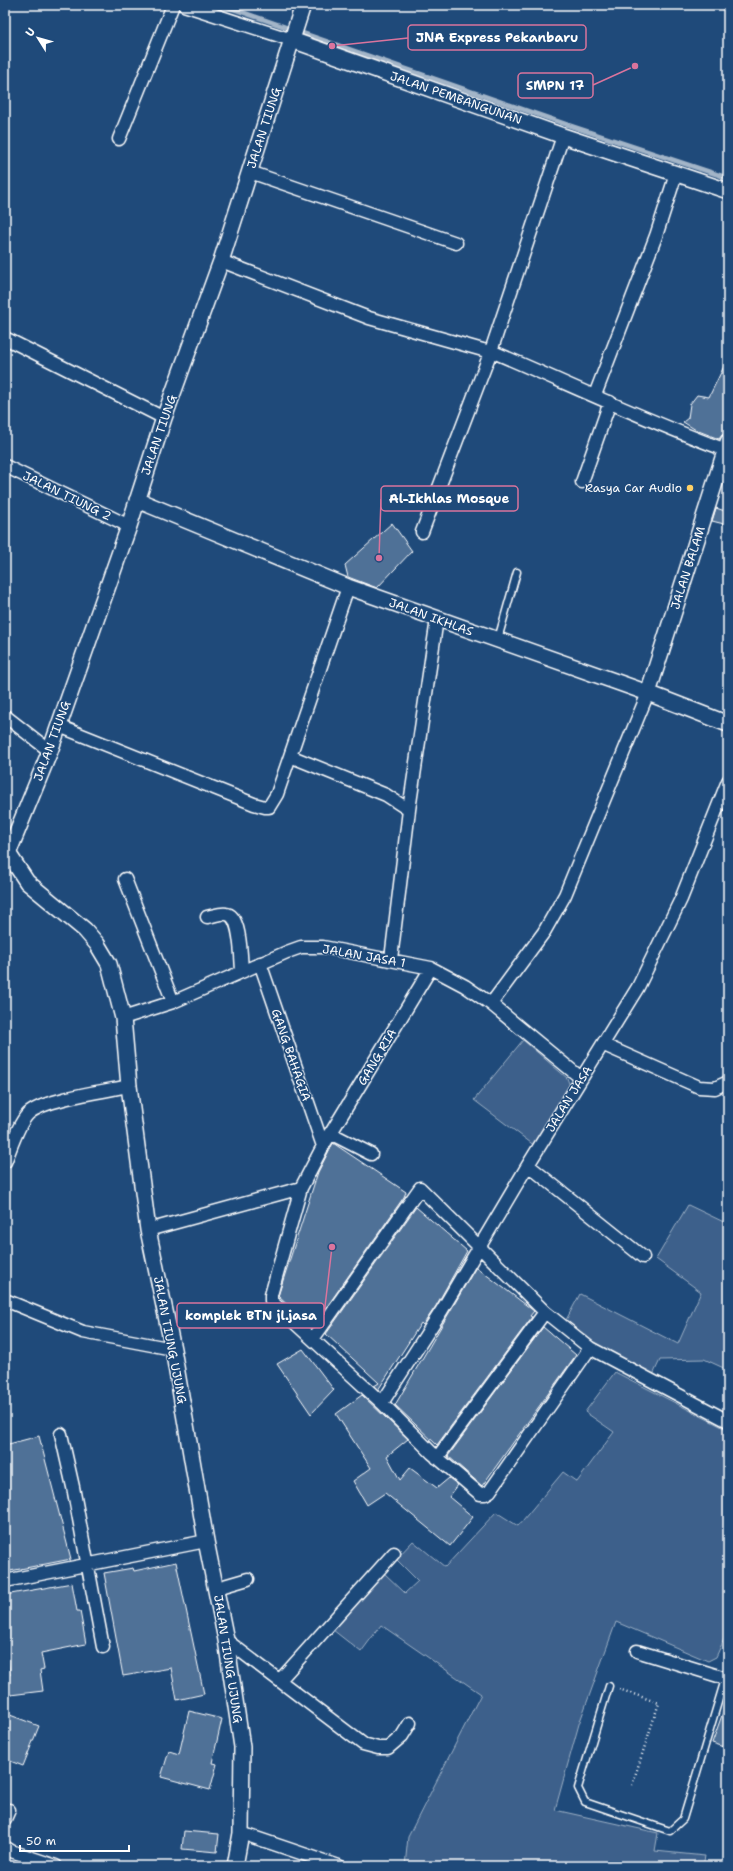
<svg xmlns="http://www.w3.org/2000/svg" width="733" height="1871" viewBox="0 0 733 1871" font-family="'Shantell Sans',sans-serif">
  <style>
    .green { fill: #3c618b; stroke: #9eb0c5 }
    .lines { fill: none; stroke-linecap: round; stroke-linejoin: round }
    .stream { stroke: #a3b5c8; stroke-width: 4.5 }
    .building { fill: #507197; stroke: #fff }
    .service-casing { stroke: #fff; stroke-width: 9 }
    .minor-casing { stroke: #fff; stroke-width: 15 }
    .tertiary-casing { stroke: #fff; stroke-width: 18 }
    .path { stroke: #fff; stroke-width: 2.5; stroke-dasharray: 1 3; stroke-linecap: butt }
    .service { stroke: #1f4a7a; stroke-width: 6 }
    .minor { stroke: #1f4a7a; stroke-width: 12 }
    .tertiary { stroke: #1f4a7a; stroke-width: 15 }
    .poi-dot { fill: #ffd166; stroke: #1f4a7a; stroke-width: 1.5 }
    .labels { text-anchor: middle; stroke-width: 3; stroke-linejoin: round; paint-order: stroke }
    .street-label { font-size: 12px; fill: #fff; stroke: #1f4a7a }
    .poi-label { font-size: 12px; fill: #fff; stroke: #1f4a7a; text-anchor: end }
    .leader { fill: none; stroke: #da749d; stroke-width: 1.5 }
    .callout-dot { fill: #da749d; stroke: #1f4a7a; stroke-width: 1.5 }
    .callout { fill: #1f4a7a; stroke: #da749d; stroke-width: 1.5 }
    .callout-label { font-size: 13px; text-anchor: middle; font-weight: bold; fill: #fff }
  </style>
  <rect width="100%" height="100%" fill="#1f4a7a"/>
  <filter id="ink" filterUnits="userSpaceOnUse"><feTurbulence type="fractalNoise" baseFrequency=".025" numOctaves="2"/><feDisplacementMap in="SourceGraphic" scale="8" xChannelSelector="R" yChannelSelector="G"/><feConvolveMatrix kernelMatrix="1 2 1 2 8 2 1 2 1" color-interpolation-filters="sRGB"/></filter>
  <g filter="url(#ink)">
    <path class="green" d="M523,1040L567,1078L570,1086L535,1146L474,1100Z
      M688,1205L728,1224V1370L704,1359L660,1360L653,1375L599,1346L566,1320L580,1294L678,1344L701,1292L656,1259Z
      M615,1372L728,1430V1630L716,1657L708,1661L616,1622L579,1724L555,1810L658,1833L655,1851L705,1856L703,1866H405L408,1837L481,1694L381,1625L361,1652L333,1630L383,1572L405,1593L418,1581L396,1559L413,1541L445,1567L496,1512L518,1526L563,1472L577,1482L614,1432L585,1412Z"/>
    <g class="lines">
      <path class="stream" d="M222,5L571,126L728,178"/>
    </g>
    <path class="building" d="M728,358V433L722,435L719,439L696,430L683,422L688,418L690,404L697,395L709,397Z
      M716,508L728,512V525L712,521Z
      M392,523L412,551L377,588L348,577L345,565Z
      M333,1143L406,1192L404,1197L312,1328L278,1296L318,1172Z
      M416,1207L467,1251L436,1306L423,1325L421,1323L378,1390L374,1386L379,1383L326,1334Z
      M476,1267L534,1311L530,1316L532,1317L437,1445L395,1405Z
      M543,1327L576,1355L482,1486L448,1456Z
      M303,1349L334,1390L311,1414L277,1364Z
      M362,1395L408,1439L387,1456L400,1480L410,1468L437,1488L449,1478L458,1485L449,1497L473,1517L450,1546L385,1493L367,1505L353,1481L371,1468L336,1414Z
      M39,1436L71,1559L5,1572V1445Z
      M176,1562L204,1694L177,1700L171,1668L123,1676L104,1573L133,1568L134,1571Z
      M72,1583L77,1611H80L86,1644L41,1653L44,1669L40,1670L43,1691L10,1695L7,1676L10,1675L5,1641V1595Z
      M726,1704H728V1748L712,1743Z
      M189,1711L222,1719L212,1763L217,1764L210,1790L161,1777L169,1751L179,1754Z
      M10,1715L39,1726L23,1766L5,1759V1727Z
      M184,1831L219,1834L217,1852L182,1849Z"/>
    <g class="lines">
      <g class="service-casing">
        <path id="service" d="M498,639L517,572
          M609,1686L578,1788L585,1802L670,1831L683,1819L725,1679"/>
      </g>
      <g class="minor-casing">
        <path id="minor" d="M184,5L292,40
          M119,139L173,5
          M250,172L456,243
          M221,261L369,318L490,352
          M5,338L164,418
          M491,351C569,384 646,421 726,450
          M595,395L656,236L676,174
          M5,466L129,526
          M582,482L610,402
          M422,532L491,351L563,136
          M5,716L50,751
          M59,726L254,804L265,807H269L277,794L348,587
          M290,756L386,795L409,810
          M125,879L173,1002
          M207,917C213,916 220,913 226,914C241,914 241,959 242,971
          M391,959L409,810L437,619
          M260,963L323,1146
          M431,968L323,1146L301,1188L271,1295V1301L382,1403L432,1453L480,1494H485L490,1491L590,1348
          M491,1004L544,932L565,895L648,693
          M123,1018L173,1002L287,952L301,947H323L431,968L465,986L491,1004L581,1078
          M604,1045L699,1087L715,1088L728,1082
          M330,1133L371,1154
          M5,1162C11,1148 18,1124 28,1114C44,1099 105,1091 129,1086
          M528,1165L643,1257
          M148,1230L301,1188
          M5,1300L83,1332L173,1349
          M313,1339L420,1188L545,1312L590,1348L728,1421
          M382,1403L442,1310L528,1165L638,987L681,899L728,781
          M61,1434L73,1487L103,1647
          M437,1458L545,1312
          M5,1581L206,1541
          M217,1588L248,1579
          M226,1640L363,1744L378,1748H388L402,1736L410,1723
          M637,1651L728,1679
          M280,1680L394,1553
          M5,1819L9,1810
          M241,1833L339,1866
          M5,1847L11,1851L56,1866"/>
      </g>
      <g class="tertiary-casing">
        <path id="tertiary" d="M292,40L563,136L728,191
          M137,500L348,587L648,693L728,724
          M648,693L728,442
          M8,853L27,882L85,930L97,944L109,964L123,1018L129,1086L148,1230L173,1349L206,1541L226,1640L242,1747L241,1833L235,1866
          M5,861L50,751L129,526L164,418L221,261L303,5"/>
      </g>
      <path class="path" d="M619,1689L659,1703L632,1785"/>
      <use href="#service" class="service"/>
      <use href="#minor" class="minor"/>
      <use href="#tertiary" class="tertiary"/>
    </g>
  </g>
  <circle class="poi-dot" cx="690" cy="488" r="4"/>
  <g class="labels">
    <g class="street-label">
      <text transform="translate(456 98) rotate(19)" y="4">JALAN PEMBANGUNAN</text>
      <text transform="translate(264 128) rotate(-72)" y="4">JALAN TIUNG</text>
      <text transform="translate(159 435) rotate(-71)" y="4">JALAN TIUNG</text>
      <text transform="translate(67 496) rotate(26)" y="4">JALAN TIUNG 2</text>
      <text transform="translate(688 568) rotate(-72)" y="4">JALAN BALAM</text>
      <text transform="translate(431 617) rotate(20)" y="4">JALAN IKHLAS</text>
      <text transform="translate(52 741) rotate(-70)" y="4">JALAN TIUNG</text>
      <text transform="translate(364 956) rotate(10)" y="4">JALAN JASA 1</text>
      <text transform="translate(291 1055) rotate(71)" y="4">GANG BAHAGIA</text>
      <text transform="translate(377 1057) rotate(-59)" y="4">GANG RIA</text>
      <text transform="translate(569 1099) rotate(-58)" y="4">JALAN JASA</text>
      <text transform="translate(170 1340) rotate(79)" y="4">JALAN TIUNG UJUNG</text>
      <text transform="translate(228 1659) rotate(81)" y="4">JALAN TIUNG UJUNG</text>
    </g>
    <g class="poi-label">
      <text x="682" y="492">Rasya Car Audio</text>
    </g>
  </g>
  <path class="leader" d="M332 46L408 38M635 66L593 85M379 558L381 499M332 1247L324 1315"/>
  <g class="callout-dot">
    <circle cx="332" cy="46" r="4"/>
    <circle cx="635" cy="66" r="4"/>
    <circle cx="379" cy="558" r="4"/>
    <circle cx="332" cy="1247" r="4"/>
  </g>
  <g class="callout">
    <rect x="408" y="25" width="178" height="25" rx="4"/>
    <rect x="518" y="73" width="75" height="25" rx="4"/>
    <rect x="381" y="486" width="137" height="25" rx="4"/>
    <rect x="177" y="1303" width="147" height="25" rx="4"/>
  </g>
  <g class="callout-label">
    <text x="497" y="42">JNA Express Pekanbaru</text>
    <text x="555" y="90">SMPN 17</text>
    <text x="449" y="503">Al-Ikhlas Mosque</text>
    <text x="251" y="1320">komplek BTN jl.jasa</text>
  </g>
  <rect width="733" height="1871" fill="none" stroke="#1f4a7a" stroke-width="20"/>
  <rect x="10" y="10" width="713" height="1851" fill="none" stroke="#fff" stroke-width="1.5" filter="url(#ink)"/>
  <g transform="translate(38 38) rotate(307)" stroke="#1f4a7a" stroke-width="3" paint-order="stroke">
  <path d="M0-3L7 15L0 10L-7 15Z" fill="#ffffff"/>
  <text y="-6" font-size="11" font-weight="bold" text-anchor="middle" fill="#ffffff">U</text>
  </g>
  <path d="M20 1845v6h109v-6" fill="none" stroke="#ffffff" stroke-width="2"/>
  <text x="26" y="1845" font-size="12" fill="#ffffff" stroke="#1f4a7a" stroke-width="3" paint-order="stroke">50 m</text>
</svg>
